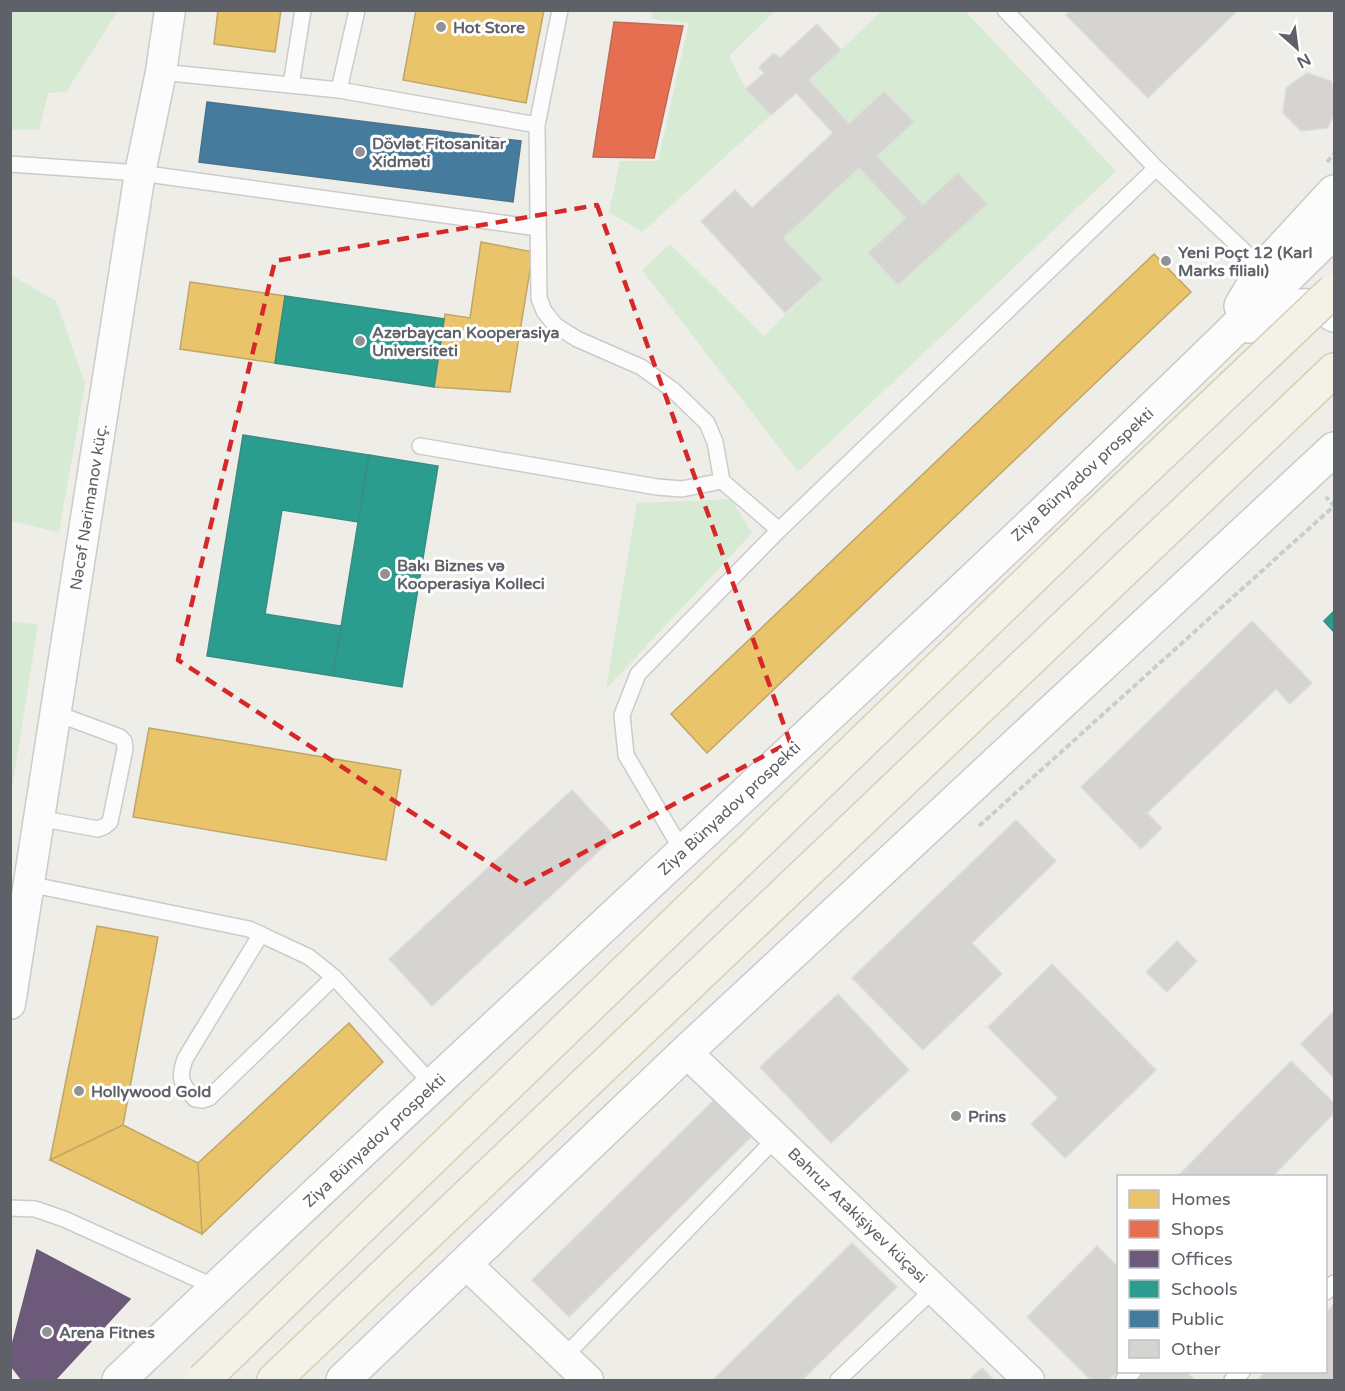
<svg xmlns="http://www.w3.org/2000/svg" width="1345" height="1391" viewBox="0 0 1345 1391" font-family="'Varela Round',sans-serif">
  <style>
    .green { fill: #d6ead4 }
    .homes { fill: #e9c46a; stroke: #bfa669; stroke-width: 1.5 }
    .shops { fill: #e76f51; stroke: #be6b58; stroke-width: 1.5 }
    .offices { fill: #6d597a; stroke: #685b74; stroke-width: 1.5 }
    .schools { fill: #2a9d8f; stroke: #3a8b83; stroke-width: 1.5 }
    .public { fill: #457b9d; stroke: #4c738d; stroke-width: 1.5 }
    .building { fill: #d5d4d1; stroke: #dddcd8; stroke-width: 1.5 }
    .lines { fill: none; stroke-linecap: round; stroke-linejoin: round }
    .service-casing { stroke: #cbcbca; stroke-width: 18 }
    .minor-casing { stroke: #cbcbca; stroke-width: 33 }
    .secondary-casing { stroke: #c9cac9; stroke-width: 36 }
    .primary-casing { stroke: #d6cfb5; stroke-width: 36 }
    .path { stroke: #cacecb; stroke-width: 4; stroke-dasharray: 6 3; stroke-linecap: butt }
    .service { stroke: #fcfcfc; stroke-width: 15 }
    .minor { stroke: #fcfcfc; stroke-width: 30 }
    .secondary { stroke: #fcfcfc; stroke-width: 33 }
    .primary { stroke: #f3f2e9; stroke-width: 33 }
    .primary-bridge-casing { stroke: #d6cfb5; stroke-width: 36; stroke-linecap: butt }
    .primary-bridge { stroke: #f3f2e9; stroke-width: 33 }
    .marked { fill: none; stroke: #d62828; stroke-width: 4.5; stroke-dasharray: 12 8; stroke-linejoin: round }
    .poi-dot { fill: #909294; stroke: #fff; stroke-width: 2 }
    .labels { text-anchor: middle; stroke-width: 6; stroke-linejoin: round; paint-order: stroke }
    .poi-label { font-size: 16px; font-weight: bold; fill: #5e6167; stroke: #fff; text-anchor: start }
    .street-label { font-size: 16px; fill: #5e6167; stroke: #fff }
  </style>
  <rect width="100%" height="100%" fill="#eeede8"/>
  <path class="green" d="M11,10L118,11L66,92L48,93L39,130L11,129Z
    M653,11H775L729,56L746,89L771,115L642,232L609,212L620,161H658L689,23L651,19Z
    M882,11H965L1116,171L798,472L642,270L670,244L764,336L822,279L783,238L859,168L906,218L868,253L898,285L986,204L923,205L877,156L913,122L884,91L849,124L809,80Z
    M11,275L56,301L85,384L59,532L11,521Z
    M731,499L752,533L606,689L637,503Z
    M11,621L38,625L11,794L10,621Z"/>
  <path class="homes" d="M218,10H281L275,52L214,44Z
    M544,10L526,103L403,80L416,10Z
    M481,242L533,252L510,392L434,387L445,314L470,318Z
    M1154,254L1191,292L707,753L671,714Z
    M190,282L285,296L275,363L180,349Z
    M149,728L401,770L386,860L133,817Z
    M97,926L158,937L123,1125L50,1160Z
    M349,1023L383,1062L202,1234L198,1163Z
    M123,1125L198,1163L202,1234L50,1160Z"/>
  <path class="shops" d="M614,22L683,26L654,158L593,157Z"/>
  <path class="offices" d="M37,1250L130,1299L55,1380H22L12,1367L10,1353Z"/>
  <path class="schools" d="M285,296L444,319L434,387L275,363Z
    M243,435L369,455L358,522L282,510L265,614L341,626L333,676L207,656Z
    M369,455L438,466L402,687L333,676Z
    M1334,611V632L1324,621Z"/>
  <path class="public" d="M207,102L521,141L513,202L199,162Z"/>
  <path class="building" d="M1071,10H1238L1148,98L1066,15Z
    M817,24L841,50L809,80L849,124L884,91L914,122L877,156L923,205L958,173L987,204L898,285L868,253L906,218L859,168L783,238L822,279L785,313L701,221L735,190L752,208L833,133L796,93L771,115L746,89L764,73L759,67L774,53L780,58Z
    M1307,73L1331,81L1334,90V115L1327,128L1301,131L1283,113L1286,88Z
    M1252,621L1312,683L1290,704L1276,689L1147,813L1162,828L1141,849L1081,787Z
    M572,790L615,836L432,1006L389,959Z
    M1016,820L1056,861L972,943L1002,974L923,1050L852,978Z
    M1177,941L1197,961L1167,992L1146,972Z
    M1052,964L1156,1070L1065,1158L1031,1124L1058,1098L988,1027Z
    M838,994L909,1070L831,1143L760,1067Z
    M1334,1011V1078L1301,1044Z
    M1291,1061L1334,1103V1113L1273,1176H1178Z
    M714,1100L751,1137L569,1317L532,1280Z
    M852,1243L897,1287L802,1380H713Z
    M1097,1246L1118,1267V1371L1109,1380H1091L1027,1317Z
    M1334,1304V1380H1257L1266,1372H1326V1313Z
    M982,1368L994,1380H969Z
    M1140,1372H1186L1195,1380H1132Z"/>
  <g class="lines">
    <g class="service-casing">
      <path id="service" d="M560,10L537,125L539,298L544,311L555,325L577,339L641,367L673,390L707,423L715,442L722,481L779,530
        M1005,10L1156,168L1263,269
        M161,72L339,90L537,125
        M291,85L303,10
        M339,90L357,10
        M10,164L140,173L538,228
        M420,446L657,487L682,489L722,481
        M38,818L98,829L105,826L110,822L125,749L124,741L120,737L55,713
        M683,852L626,755L622,715L638,674L779,530L1156,168
        M28,884L249,929L309,957L334,977L433,1085
        M261,934L185,1059C178,1079 181,1084 195,1099L203,1100L209,1098L334,977
        M10,1208L35,1209L64,1219L217,1288
        M1326,1292L1334,1283
        M564,1357L777,1137
        M838,1380L935,1288
        M1123,1380L1133,1372
        M1232,1380L1242,1372"/>
    </g>
    <g class="minor-casing">
      <path id="minor" d="M10,1004L140,173L161,72L170,10
        M686,1052L1029,1380
        M465,1263L588,1380"/>
    </g>
    <g class="secondary-casing">
      <path id="secondary" d="M1241,306L1263,269L1334,192
        M1249,326C1273,310 1309,296 1334,315
        M119,1380C523,996 938,623 1334,231
        M343,1380L686,1052L1334,449"/>
    </g>
    <g class="primary-casing">
      <path id="primary" d="M274,1380L1334,370"/>
    </g>
    <path class="path" d="M1327,162L1334,154
      M979,826L1334,506L1326,497"/>
    <use href="#service" class="service"/>
    <use href="#minor" class="minor"/>
    <use href="#secondary" class="secondary"/>
    <use href="#primary" class="primary"/>
    <g class="primary-bridge-casing">
      <path id="primary-bridge" d="M203,1380L1094,518L1334,290"/>
    </g>
    <use href="#primary-bridge" class="primary-bridge"/>
  </g>
  <path class="marked" d="M597,205L790,742L523,885L178,660L275,261Z"/>
  <g class="poi-dot">
    <circle cx="441" cy="27" r="6"/>
    <circle cx="360" cy="152" r="6"/>
    <circle cx="1166" cy="261" r="6"/>
    <circle cx="360" cy="341" r="6"/>
    <circle cx="385" cy="574" r="6"/>
    <circle cx="79" cy="1091" r="6"/>
    <circle cx="956" cy="1116" r="6"/>
    <circle cx="47" cy="1332" r="6"/>
  </g>
  <g class="labels">
    <g class="poi-label">
      <text x="453" y="33">Hot Store</text>
      <text x="372" y="149">Dövlət Fitosanitar<tspan x="372" dy="18">Xidməti</tspan></text>
      <text x="1178" y="258">Yeni Poçt 12 (Karl<tspan x="1178" dy="18">Marks filialı)</tspan></text>
      <text x="372" y="338">Azərbaycan Kooperasiya<tspan x="372" dy="18">Universiteti</tspan></text>
      <text x="397" y="571">Bakı Biznes və<tspan x="397" dy="18">Kooperasiya Kolleci</tspan></text>
      <text x="91" y="1097">Hollywood Gold</text>
      <text x="968" y="1122">Prins</text>
      <text x="59" y="1338">Arena Fitnes</text>
    </g>
    <g class="street-label">
      <text transform="translate(1082 474) rotate(-43)" y="6">Ziya Bünyadov prospekti</text>
      <text transform="translate(88 507) rotate(-81)" y="6">Nəcəf Nərimanov küç.</text>
      <text transform="translate(729 808) rotate(-43)" y="6">Ziya Bünyadov prospekti</text>
      <text transform="translate(374 1140) rotate(-43)" y="6">Ziya Bünyadov prospekti</text>
      <text transform="translate(858 1215) rotate(44)" y="6">Bəhruz Atakişiyev küçəsi</text>
    </g>
  </g>
  <rect width="1345" height="1391" fill="none" stroke="#5e6167" stroke-width="24"/>
  <rect x="1117" y="1175" width="210" height="198" fill="#ffffff" stroke="#bfc0c2" stroke-width="1.5"/>
  <rect x="1129" y="1190" width="30" height="18" fill="#e9c46a" stroke="#bfc0c2" stroke-width="1.5"/>
  <text x="1171" y="1205" font-size="18" fill="#5e6167">Homes</text>
  <rect x="1129" y="1220" width="30" height="18" fill="#e76f51" stroke="#bfc0c2" stroke-width="1.5"/>
  <text x="1171" y="1235" font-size="18" fill="#5e6167">Shops</text>
  <rect x="1129" y="1250" width="30" height="18" fill="#6d597a" stroke="#bfc0c2" stroke-width="1.5"/>
  <text x="1171" y="1265" font-size="18" fill="#5e6167">Offices</text>
  <rect x="1129" y="1280" width="30" height="18" fill="#2a9d8f" stroke="#bfc0c2" stroke-width="1.5"/>
  <text x="1171" y="1295" font-size="18" fill="#5e6167">Schools</text>
  <rect x="1129" y="1310" width="30" height="18" fill="#457b9d" stroke="#bfc0c2" stroke-width="1.5"/>
  <text x="1171" y="1325" font-size="18" fill="#5e6167">Public</text>
  <rect x="1129" y="1340" width="30" height="18" fill="#d5d4d1" stroke="#bfc0c2" stroke-width="1.5"/>
  <text x="1171" y="1355" font-size="18" fill="#5e6167">Other</text>
  <g transform="translate(1297 48) rotate(152)" stroke="#ffffff" stroke-width="4.5" paint-order="stroke">
  <path d="M0-4.5L10 22L0 15L-10 22Z" fill="#5e6167"/>
  <text y="-9" font-size="16" font-weight="bold" text-anchor="middle" fill="#5e6167">N</text>
  </g>
</svg>
